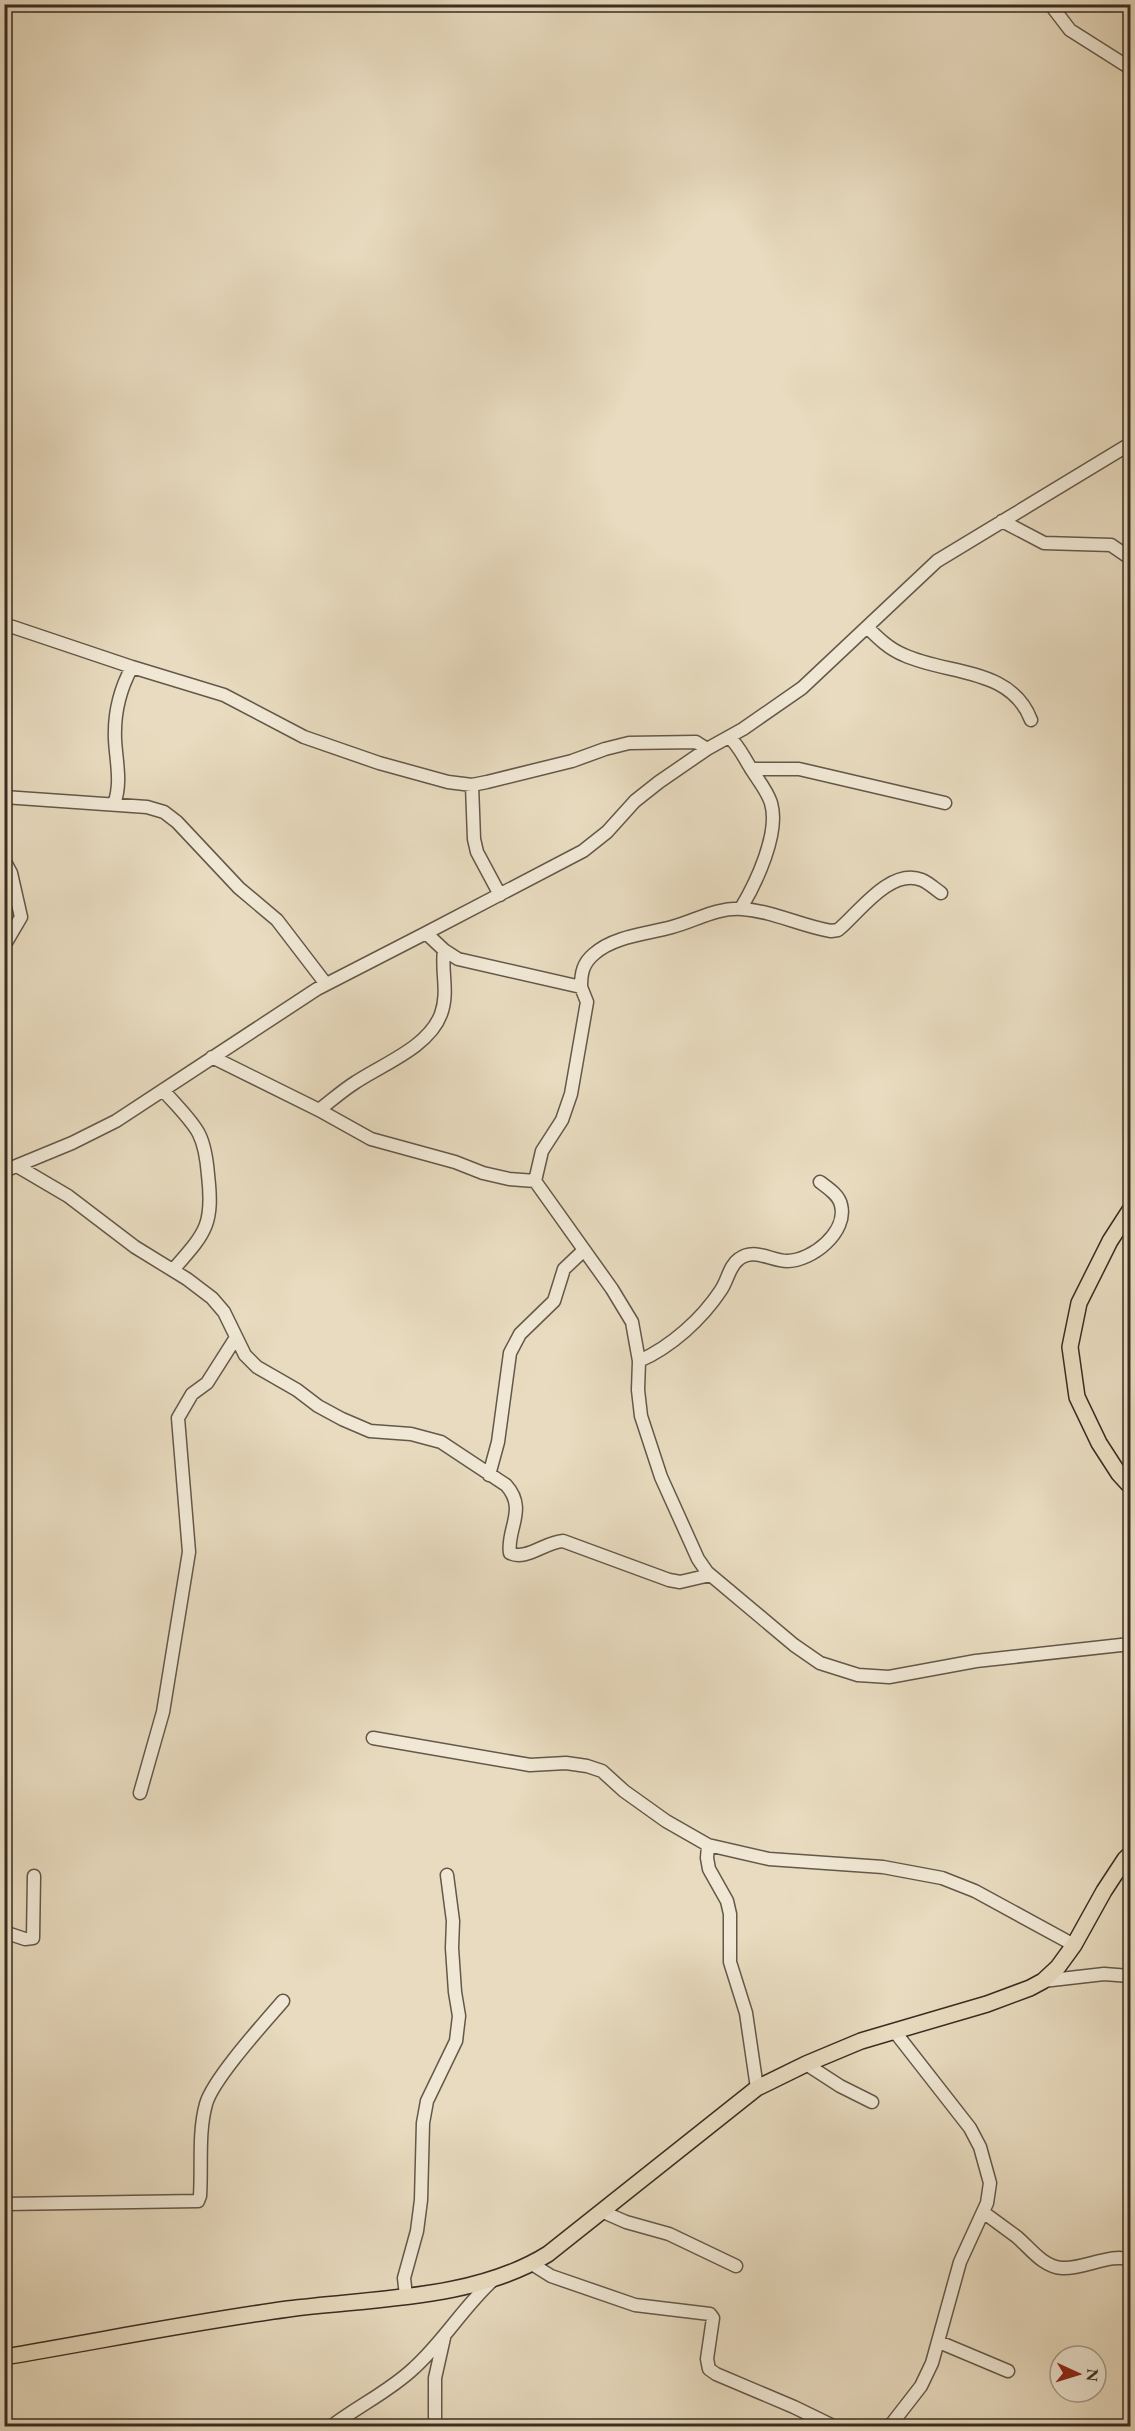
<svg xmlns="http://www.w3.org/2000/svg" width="1135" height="2431" viewBox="0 0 1135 2431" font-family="'EB Garamond',serif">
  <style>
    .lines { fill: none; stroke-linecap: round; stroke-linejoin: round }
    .minor-casing { stroke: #645849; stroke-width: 15 }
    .major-casing { stroke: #382d22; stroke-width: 18 }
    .minor { stroke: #f0e8d5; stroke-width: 12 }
    .major { stroke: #e8dbbf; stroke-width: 15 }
  </style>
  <rect width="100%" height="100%" fill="#e8dbbf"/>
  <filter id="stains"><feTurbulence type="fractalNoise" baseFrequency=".00333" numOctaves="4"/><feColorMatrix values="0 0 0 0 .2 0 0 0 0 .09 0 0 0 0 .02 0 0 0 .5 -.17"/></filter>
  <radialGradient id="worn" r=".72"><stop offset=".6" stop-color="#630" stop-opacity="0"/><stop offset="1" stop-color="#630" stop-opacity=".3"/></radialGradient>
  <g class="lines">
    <g class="minor-casing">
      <path id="minor" d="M1050,4L1070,30L1130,68
        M1002,521L1044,543L1111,545L1130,558
        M4,624L132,667L224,695L304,737L379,763L448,782L472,785L487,782L572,761L605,749L629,743L696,742L707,749
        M867,627C878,638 889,649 904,655C947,675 1011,667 1031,720
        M729,737C739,746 743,756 750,767C757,779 767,790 771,803C780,833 756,883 741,908
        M751,769H799L945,803
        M472,785L474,839L477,852L500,895
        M4,797L147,807L164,812L177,822L239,888L277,920L326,984
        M114,804C122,783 116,761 115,739C114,714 120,689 132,667
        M4,860L11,873L21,917L4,946
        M426,933L583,851L607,832L635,801L659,782L707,749L743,729L802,688L937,561L1130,444
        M581,987C581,973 583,963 594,954C614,936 647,934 672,927C695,921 717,907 742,909C773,911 801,926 831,931L838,930C858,914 890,867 922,880C929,883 935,889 941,893
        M212,1057L319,1110L371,1139L455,1162L483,1173L509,1179L535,1181
        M163,1090C174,1103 192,1120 199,1134C205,1146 207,1162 208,1175C214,1226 205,1233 173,1270
        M319,1110C331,1101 343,1090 356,1082C383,1064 429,1047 441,1014C449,992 441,972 444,950
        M17,1166L68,1196L135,1247L187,1279L212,1298L224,1312L245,1355L257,1367L297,1390L318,1406L342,1419L370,1431L411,1434L441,1442L506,1485C528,1509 506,1530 510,1553C526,1561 545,1542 563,1541L669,1580L680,1582L710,1575
        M4,1171L72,1143L116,1121L317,989L426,933L444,950L458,959L581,987L587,1002L571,1094L562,1120L542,1151L535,1181L612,1289L632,1322L639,1361L638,1390L641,1416L661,1477L698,1559L707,1572L794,1645L820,1663L858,1675L889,1677L976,1661L1130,1644
        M639,1361C671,1347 702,1319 721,1290C728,1280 729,1266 739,1259C754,1247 771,1261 787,1261C812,1261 848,1232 841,1205C839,1195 828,1188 820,1182
        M489,1475L498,1442L510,1353L520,1334L554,1301L564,1269L583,1251
        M373,1738L530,1765L566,1763L587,1766L602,1771L624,1791L666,1821L708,1845L707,1858L709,1869L727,1901L730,1914V1962L746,2013L757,2088
        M140,1793L163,1712L189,1552L178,1418L192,1394L207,1383L235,1339
        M708,1845L769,1859L883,1867L942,1878L975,1891L1074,1945
        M4,1932L25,1939L33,1938L34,1876
        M1043,1981L1104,1974L1130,1976
        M806,2064L840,2086L872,2102
        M4,2204L198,2201L200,2196C202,2166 198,2133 206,2104C213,2079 264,2023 283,2001
        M601,2211L626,2222L669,2234L736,2266
        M983,2212C994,2220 1006,2229 1017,2237C1030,2248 1043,2267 1062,2268C1082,2270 1113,2252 1130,2260
        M532,2264L551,2276L635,2305L710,2314L713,2318L707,2359L709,2369L716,2374L794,2407L833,2426
        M406,2296L404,2278L417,2231L421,2200L423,2123L427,2101L456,2041L459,2016L455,1992L452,1948L453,1921L447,1875
        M939,2342L1008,2371
        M332,2426C358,2406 390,2391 414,2368C444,2341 464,2306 494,2279
        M435,2426V2378L444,2338
        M890,2426L921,2386L932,2363L960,2262L987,2203L990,2183L980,2147L970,2128L895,2032"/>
    </g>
    <g class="major-casing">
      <path id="major" d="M1130,1210L1110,1241L1079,1303L1070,1347L1077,1397L1099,1443L1119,1474L1130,1486
        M4,2357C99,2341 193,2322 288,2309C372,2298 474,2300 548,2254L757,2088L806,2064L861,2041L987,2004L1030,1988L1043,1981L1058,1967L1074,1945L1104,1891L1125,1859L1130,1854"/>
    </g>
    <use href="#minor" class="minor"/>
    <use href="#major" class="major"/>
  </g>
  <rect width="1135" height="2431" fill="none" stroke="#e8dbbf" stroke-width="24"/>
  <rect x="6" y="6" width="1123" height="2419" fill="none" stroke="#382d22" stroke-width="3"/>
  <rect x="12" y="12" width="1111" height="2407" fill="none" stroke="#382d22" stroke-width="1.5"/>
  <g transform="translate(1078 2374) rotate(94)"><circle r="28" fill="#f0e8d5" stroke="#a69d8d" stroke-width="1.5"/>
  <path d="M0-4.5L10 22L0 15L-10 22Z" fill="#8f2418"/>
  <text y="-9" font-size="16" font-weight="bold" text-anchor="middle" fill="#382d22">N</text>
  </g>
  <rect width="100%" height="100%" filter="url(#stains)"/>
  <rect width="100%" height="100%" fill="url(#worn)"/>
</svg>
